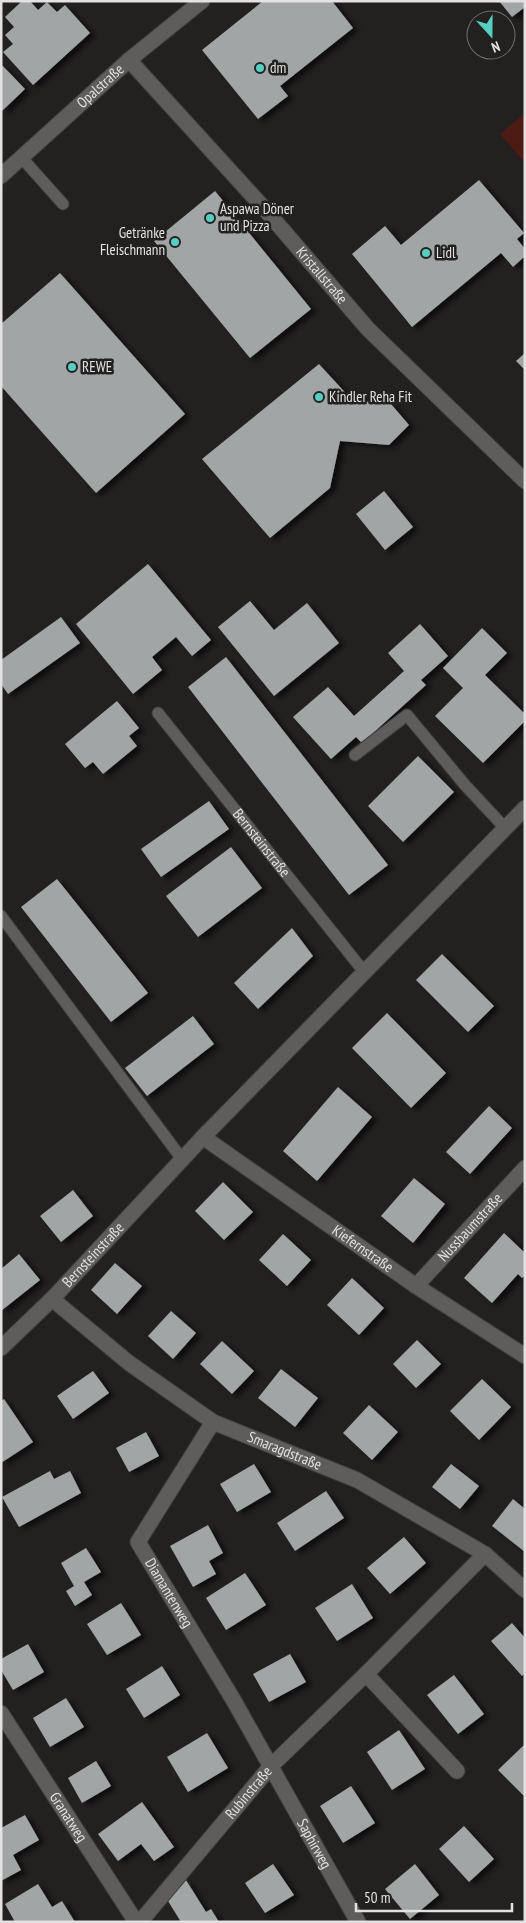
<svg xmlns="http://www.w3.org/2000/svg" width="526" height="1923" viewBox="0 0 526 1923" font-family="'PT Sans Narrow',sans-serif">
  <style>
    .pitch { fill: #4e1b14 }
    .building { fill: #a2a5a5; filter: url(#shadow) }
    .lines { fill: none; stroke-linecap: round; stroke-linejoin: round }
    .service-casing { stroke: #403e3e; stroke-width: 13 }
    .minor-casing { stroke: #403e3e; stroke-width: 17 }
    .tertiary-casing { stroke: #403e3e; stroke-width: 17 }
    .service { stroke: #5f5c5c; stroke-width: 11 }
    .minor { stroke: #5f5c5c; stroke-width: 15 }
    .tertiary { stroke: #5f5c5c; stroke-width: 15 }
    .poi-dot { fill: #57cec2; stroke: #232020; stroke-width: 2 }
    .labels { text-anchor: middle; stroke-width: 5; stroke-linejoin: round; paint-order: stroke }
    .poi-label { font-size: 15px; fill: #e3e1e1; stroke: #232020; text-anchor: start }
    .street-label { font-size: 15px; fill: #e3e1e1; stroke: #232020 }
  </style>
  <defs>
    <filter id="shadow"><feDropShadow dx="5.5" dy="3" stdDeviation="2.5" flood-color="#0009"/></filter>
  </defs>
  <rect width="100%" height="100%" fill="#232020"/>
  <path class="pitch" d="M525,113V163L500,134Z"/>
  <path class="building" d="M22,1H30L38,10L47,2L57,12L65,5L90,33L33,85L3,52L13,44L5,35L14,27L5,17Z
    M263,1H332L353,28L280,86L288,96L258,119L202,50Z
    M499,1H525V7L512,17Z
    M1,64L25,89L1,112Z
    M479,180L524,233L517,239L525,249V256L513,267L501,253L412,327L352,254L385,226L401,245Z
    M215,191L311,309L250,358L154,241Z
    M60,273L185,414L96,493L1,386V324Z
    M525,353V370L516,361Z
    M319,364L352,400L391,404L409,425L389,445L340,441L330,488L270,538L202,459Z
    M384,491L413,527L385,550L356,514Z
    M148,564L211,640L192,656L176,637L152,657L162,670L133,694L76,624Z
    M250,601L274,630L307,603L339,643L274,696L218,627Z
    M61,617L80,643L8,694L1,684V660Z
    M420,624L448,656L421,680L426,685L362,743L356,737L331,759L293,717L328,687L354,716L404,671L388,653Z
    M482,628L507,653L485,675L525,714V721L483,763L435,716L463,688L443,668Z
    M226,657L388,865L349,895L188,687Z
    M117,701L139,728L129,736L137,746L103,774L93,762L85,768L65,744Z
    M418,756L454,792L403,842L368,806Z
    M209,801L229,829L161,877L141,849Z
    M231,847L262,888L198,937L166,896Z
    M57,879L148,993L111,1022L21,907Z
    M292,928L313,956L258,1009L234,983Z
    M442,954L494,1006L468,1032L416,980Z
    M387,1013L446,1073L411,1108L352,1048Z
    M193,1016L214,1044L147,1096L125,1068Z
    M338,1087L372,1117L317,1181L283,1151Z
    M489,1106L512,1128L470,1174L446,1152Z
    M414,1178L445,1204L413,1243L381,1216Z
    M223,1182L253,1212L224,1240L195,1211Z
    M73,1190L93,1216L61,1242L40,1216Z
    M504,1233L525,1253V1275L522,1278L518,1274L492,1303L464,1278Z
    M283,1234L311,1260L287,1286L259,1260Z
    M19,1254L40,1280L1,1311V1269Z
    M115,1263L142,1286L117,1314L91,1290Z
    M352,1278L384,1308L359,1335L327,1305Z
    M171,1311L196,1333L173,1359L148,1336Z
    M417,1340L441,1364L416,1388L393,1364Z
    M222,1341L254,1371L232,1394L200,1364Z
    M281,1369L318,1398L295,1427L258,1398Z
    M93,1371L109,1393L73,1419L57,1396Z
    M482,1379L511,1407L479,1440L450,1411Z
    M4,1399L33,1442L1,1463V1401Z
    M369,1405L398,1432L372,1460L343,1433Z
    M146,1432L159,1456L129,1472L116,1448Z
    M254,1464L271,1492L237,1512L220,1484Z
    M451,1464L479,1486L460,1509L432,1487Z
    M50,1471L54,1479L70,1471L81,1493L19,1527L2,1497Z
    M326,1491L344,1518L295,1551L277,1523Z
    M513,1499L525,1509V1552L492,1526Z
    M208,1525L223,1553L209,1561L216,1574L193,1587L170,1546Z
    M404,1537L426,1563L390,1594L367,1568Z
    M86,1548L101,1572L84,1582L92,1595L75,1606L66,1591L74,1586L61,1563Z
    M245,1573L266,1605L226,1630L206,1598Z
    M352,1584L373,1618L337,1641L315,1608Z
    M121,1603L141,1635L107,1655L87,1624Z
    M512,1623L525,1638V1673L522,1676L491,1641Z
    M28,1644L44,1672L13,1690L1,1670V1659Z
    M290,1654L306,1682L269,1702L253,1674Z
    M162,1666L180,1695L144,1718L126,1689Z
    M454,1675L484,1714L458,1734L427,1695Z
    M66,1698L84,1727L50,1747L33,1718Z
    M399,1730L425,1769L392,1790L367,1752Z
    M207,1733L228,1768L188,1792L167,1757Z
    M525,1744V1797L498,1770Z
    M96,1761L111,1786L82,1803L68,1778Z
    M351,1786L375,1823L343,1843L320,1806Z
    M142,1802L174,1847L154,1861L141,1844L118,1861L98,1834Z
    M25,1815L39,1840L13,1855L21,1870L1,1881V1828Z
    M464,1826L494,1859L469,1882L439,1849Z
    M273,1864L294,1895L265,1913L245,1883Z
    M415,1864L439,1895L410,1919L385,1889Z
    M186,1880L206,1912L211,1909L219,1922H181L168,1901Z
    M38,1884L52,1907L62,1901L75,1922H15L5,1904Z"/>
  <g class="lines">
    <g class="service-casing">
      <g id="service">
        <path d="M21,157L63,204"/>
        <path id="s1" d="M158,713L365,973"/>
        <path d="M355,755L407,715L465,785L506,829"/>
        <path d="M1,916L182,1159"/>
      </g>
    </g>
    <g class="minor-casing">
      <g id="minor">
        <path id="s2" d="M129,60L262,206L368,329L525,481"/>
        <path id="s3" d="M203,1137L416,1286L525,1356"/>
        <path id="s4" d="M416,1286L525,1168"/>
        <path id="s5" d="M52,1299L129,1363L213,1422L357,1480L485,1554L525,1590"/>
        <path id="s6" d="M213,1422L138,1542L234,1701L358,1922"/>
        <path d="M366,1674L457,1771"/>
        <path id="s7" d="M1,1713L136,1922"/>
        <path id="s8" d="M140,1922L271,1766L366,1674L485,1554"/>
      </g>
    </g>
    <g class="tertiary-casing">
      <g id="tertiary">
        <path id="s9" d="M1,176L129,60L202,1"/>
        <path id="s10" d="M1,1348L52,1299L203,1137L525,808"/>
      </g>
    </g>
    <use href="#service" class="service"/>
    <use href="#minor" class="minor"/>
    <use href="#tertiary" class="tertiary"/>
  </g>
  <g class="poi-dot">
    <circle cx="260" cy="68" r="5"/>
    <circle cx="210" cy="218" r="5"/>
    <circle cx="175" cy="242" r="5"/>
    <circle cx="426" cy="253" r="5"/>
    <circle cx="72" cy="367" r="5"/>
    <circle cx="319" cy="397" r="5"/>
  </g>
  <g class="labels">
    <g class="poi-label">
      <text x="270" y="73">dm</text>
      <text x="220" y="214">Aspawa Döner<tspan x="220" dy="17">und Pizza</tspan></text>
      <text x="165" y="238" text-anchor="end">Getränke<tspan x="165" dy="17">Fleischmann</tspan></text>
      <text x="436" y="258">Lidl</text>
      <text x="82" y="372">REWE</text>
      <text x="329" y="402">Kindler Reha Fit</text>
    </g>
    <g class="street-label">
      <text dy="5" stroke="none"><textPath href="#s9" startOffset="134">Opalstraße</textPath></text>
      <text dy="5" stroke="none"><textPath href="#s2" startOffset="289">Kristallstraße</textPath></text>
      <text dy="5" stroke="none"><textPath href="#s1" startOffset="166">Bernsteinstraße</textPath></text>
      <text dy="5" stroke="none"><textPath href="#s4" startOffset="80">Nussbaumstraße</textPath></text>
      <text dy="5" stroke="none"><textPath href="#s3" startOffset="195">Kiefernstraße</textPath></text>
      <text dy="5" stroke="none"><textPath href="#s10" startOffset="131">Bernsteinstraße</textPath></text>
      <text dy="5" stroke="none"><textPath href="#s5" startOffset="280">Smaragdstraße</textPath></text>
      <text dy="5" stroke="none"><textPath href="#s6" startOffset="201">Diamantenweg</textPath></text>
      <text dy="5" stroke="none"><textPath href="#s8" startOffset="169">Rubinstraße</textPath></text>
      <text dy="5" stroke="none"><textPath href="#s7" startOffset="124">Granatweg</textPath></text>
      <text dy="5" stroke="none"><textPath href="#s6" startOffset="491">Saphirweg</textPath></text>
    </g>
  </g>
  <rect width="526" height="1923" fill="none" stroke="#e3e1e1" stroke-width="5"/>
  <g transform="translate(491 35) rotate(159)"><circle r="24" fill="#232020" stroke="#706d6d"/>
  <path d="M0-4L9 19L0 12L-9 19Z" fill="#57cec2"/>
  <text y="-8" font-size="14" font-weight="bold" text-anchor="middle" fill="#e3e1e1">N</text>
  </g>
  <path d="M356 1903v8h156v-8" fill="none" stroke="#e3e1e1" stroke-width="2.5"/>
  <text x="364" y="1903" font-size="15" fill="#e3e1e1" stroke="#232020" stroke-width="4" paint-order="stroke">50 m</text>
</svg>
